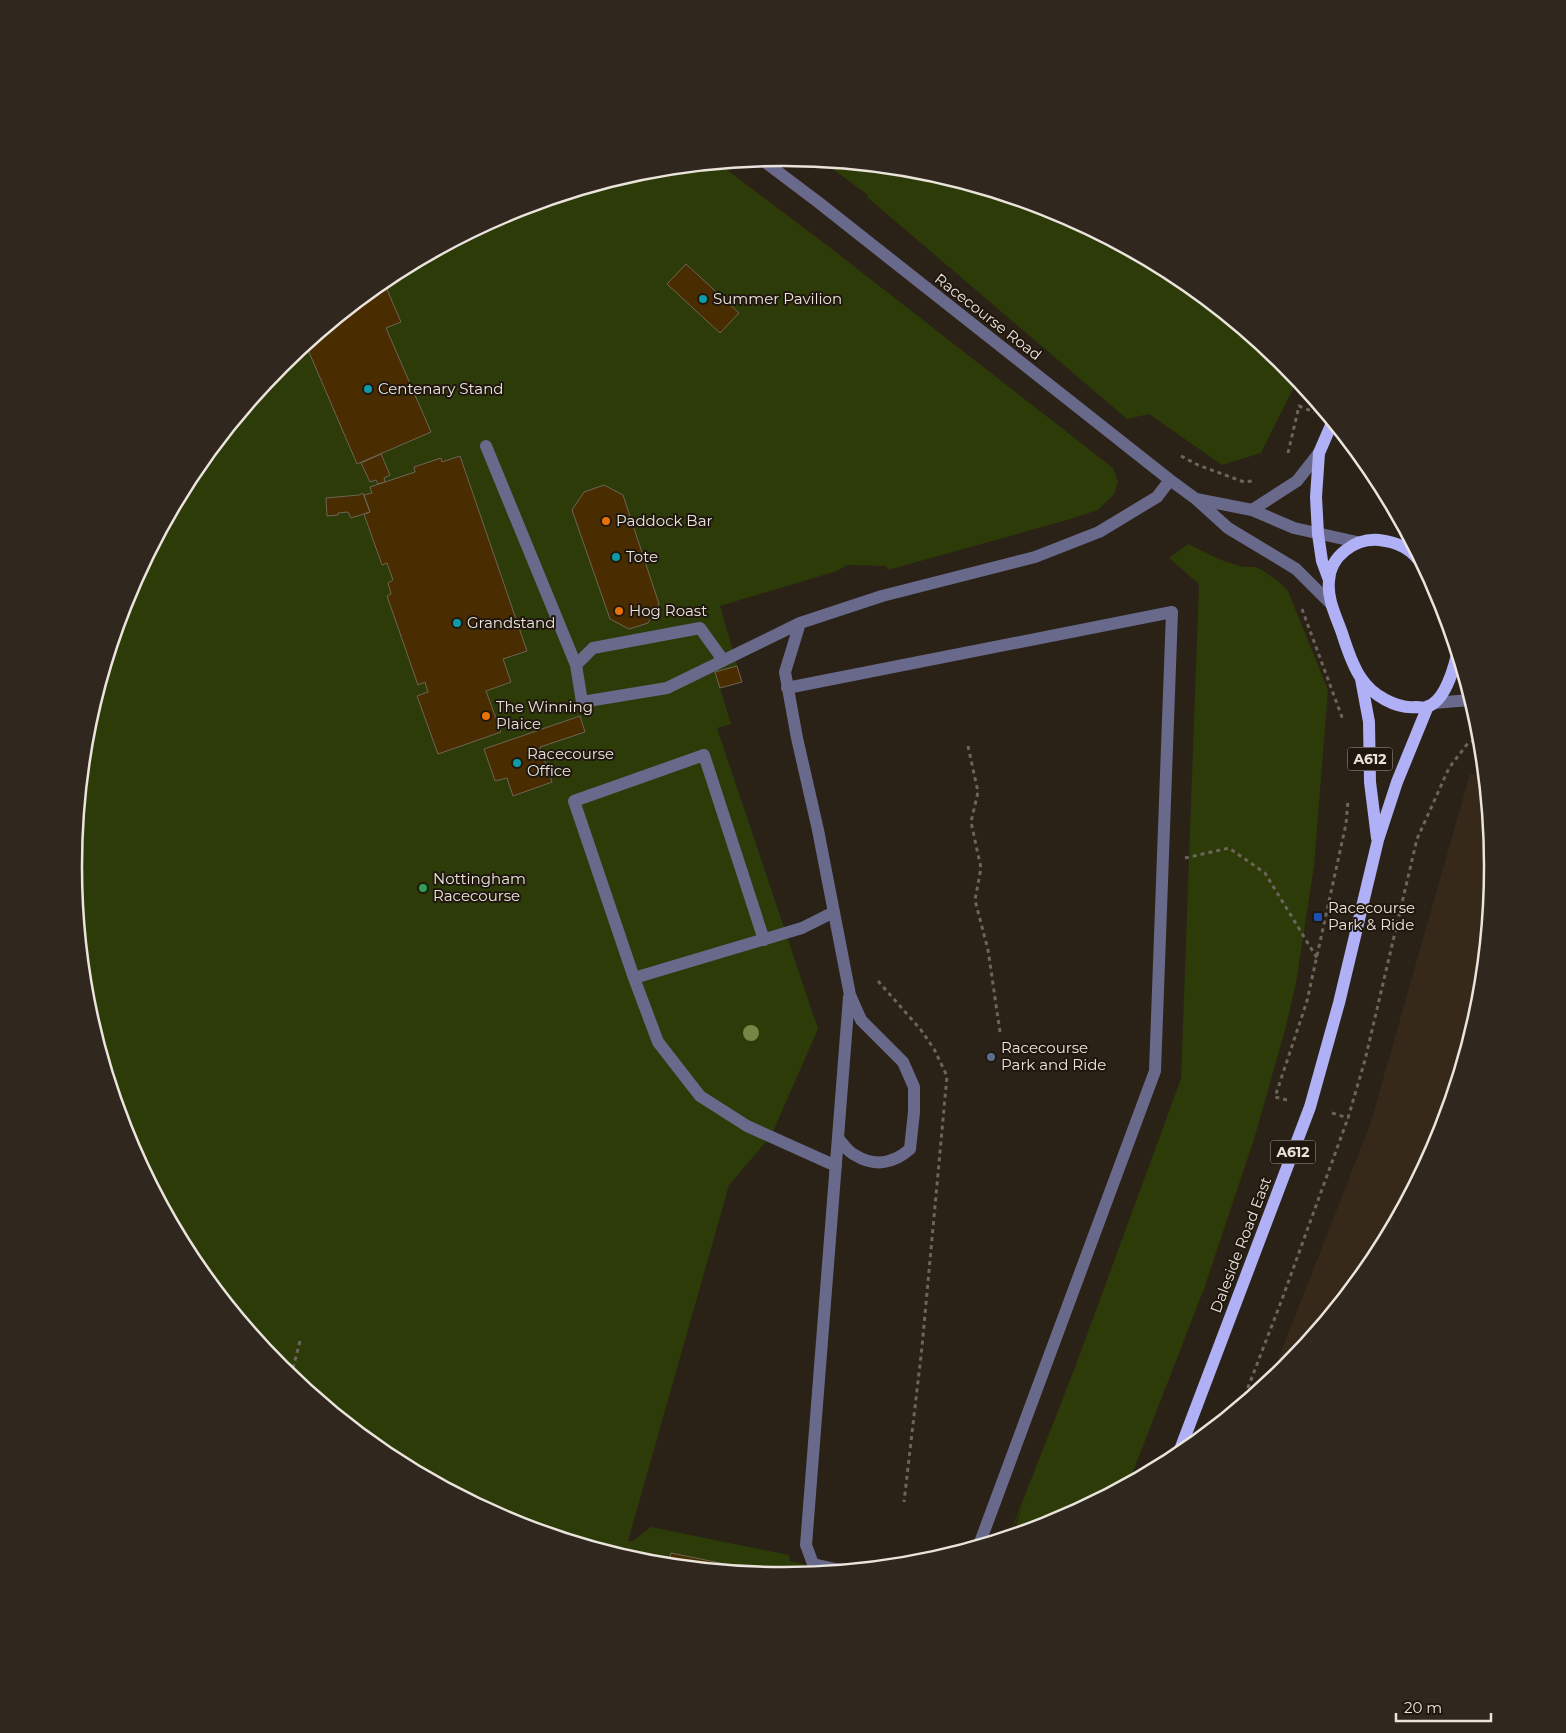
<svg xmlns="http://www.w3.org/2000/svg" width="1566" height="1733" viewBox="0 0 1566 1733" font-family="Montserrat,sans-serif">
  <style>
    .built { fill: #36291a }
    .green { fill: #2c3b08 }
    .building { fill: #492c00; stroke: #6e6457 }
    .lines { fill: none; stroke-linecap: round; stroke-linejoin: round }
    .path { stroke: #6c655b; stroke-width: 3; stroke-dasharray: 4 4; stroke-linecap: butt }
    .minor { stroke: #69698b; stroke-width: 12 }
    .major { stroke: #afb0f5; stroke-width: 12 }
    .tree { fill: #768745 }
    .culture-dot { fill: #0f9aa8; stroke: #20180e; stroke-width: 2 }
    .food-dot { fill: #e8710a; stroke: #20180e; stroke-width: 2 }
    .leisure-dot { fill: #2e9e5b; stroke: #20180e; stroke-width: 2 }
    .transit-dot { fill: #1a4fb4; stroke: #20180e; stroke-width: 2 }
    .service-dot { fill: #5c6f8a; stroke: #20180e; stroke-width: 2 }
    .labels { text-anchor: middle; stroke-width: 4; stroke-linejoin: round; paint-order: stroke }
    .shield { fill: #20180e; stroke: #ada79f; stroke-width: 1 }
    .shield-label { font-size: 14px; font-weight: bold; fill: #eae4dd }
    .poi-label { font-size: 15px; fill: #eae4dd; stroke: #20180e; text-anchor: start }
    .street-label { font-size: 15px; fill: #eae4dd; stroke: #20180e }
    .rim { fill: none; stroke: #eae4dd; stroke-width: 2.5 }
  </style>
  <rect width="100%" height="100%" fill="#2a2217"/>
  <path class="built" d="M1470,774L1483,776L1492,867L1479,1005L1438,1138L1373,1261L1284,1368L1270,1380L1370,1125Z"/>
  <path class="green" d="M822,161L922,171L1055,211L1177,277L1285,365L1297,381L1261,453L1222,465L1149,414L1127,419L867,197L868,195Z
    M719,164L828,246L1113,468L1118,482L1114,494L1098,510L1067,520L888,570L886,566L847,565L837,571L720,606L742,682L720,688L731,724L717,728L818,1029L771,1136L729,1185L628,1541H633L651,1527L789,1555L790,1561L834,1571L783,1576L644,1562L511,1522L389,1456L281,1368L193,1260L128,1138L87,1005L74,866L87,728L128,595L193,472L282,365L389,277L512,211L645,171Z
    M1188,544L1221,560L1243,567H1254L1260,569L1277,580L1288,591L1328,690L1314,866L1296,983L1285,1030L1255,1136L1205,1286L1129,1482L1054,1522L1013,1534L1022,1507L1010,1535L1009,1536L1074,1370L1181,1079L1199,584L1169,558Z"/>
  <path class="building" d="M686,264L739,313L720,333L667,284Z
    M385,285L401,322L386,328L431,432L357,464L306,345L372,291Z
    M381,454L390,475L384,478L385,482L378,484L376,480L370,482L361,463Z
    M460,456L527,651L503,659L511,682L486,691L501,732L438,754L417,696L428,692L425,682L418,685L387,596L391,594L388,583L393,580L387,563L382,565L364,514L370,512L364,495L372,493L370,487L415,472L414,467L441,458L442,462Z
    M604,485L623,495L659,604L648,623L629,629L610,619L572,510L584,492Z
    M363,493L370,512L351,518L348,512L338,513V515L327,516L326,498L359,495Z
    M737,666L742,682L720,688L715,672Z
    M580,716L585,732L540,747L552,782L513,796L507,778L495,781L484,749Z
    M671,1553L784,1576L668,1564Z"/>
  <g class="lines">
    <path class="path" d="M1288,453L1299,406L1314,412
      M1181,456L1198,465L1244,482L1252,481
      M1302,609L1343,720
      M968,746L978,792L971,822L981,868L975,900L988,950L1000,1032
      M1185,858L1229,848L1265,873L1317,958
      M878,981L921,1030L934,1049L947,1076L922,1347L904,1502
      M1287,1100L1275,1097L1307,1001L1346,824L1348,800
      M1332,1113L1348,1118
      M291,1376L300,1341
      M1242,1403L1281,1302L1348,1118L1365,1060L1417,839L1449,768L1468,743L1480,739"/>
    <path class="minor" d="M761,159L818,202L1170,480L1196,499L1228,528L1296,569L1331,604
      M486,446L576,665
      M1196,499L1252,510L1294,528L1357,542
      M1252,510L1297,481L1319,453
      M723,660L700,628L593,648L576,665L582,702L667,688L800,623
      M787,688L1172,612L1155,1071L979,1545
      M1434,703L1470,700
      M834,912L802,928L634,978L658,1042L700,1096L747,1126L836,1166
      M634,978L574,801L704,755L764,940
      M838,1138C843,1144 848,1152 855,1155C874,1167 893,1164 910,1149L914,1112V1087L903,1062L861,1020L850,995L818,830L797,738L785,672L800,623L882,596L1035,557L1099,532L1157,497L1170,480
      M840,1570L813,1564L806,1545L849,997"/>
    <path class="major" d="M1423,566C1412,549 1398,542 1379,540C1355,538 1330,556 1329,581C1327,599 1336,616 1342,633C1347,648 1352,665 1361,678C1372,695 1396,709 1416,707C1419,707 1424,708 1427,707C1445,701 1453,671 1457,655
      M1329,580L1322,561L1318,534L1316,497L1319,453L1332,423
      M1361,679L1369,722L1370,782L1377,838
      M1178,1455L1310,1107L1339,1003L1378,840L1397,782L1428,706"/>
  </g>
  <circle class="tree" cx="751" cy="1033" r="8"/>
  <g class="culture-dot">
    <circle cx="703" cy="299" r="5"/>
    <circle cx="368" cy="389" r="5"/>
    <circle cx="616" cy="557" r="5"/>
    <circle cx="457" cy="623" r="5"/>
    <circle cx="517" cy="763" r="5"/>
  </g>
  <g class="food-dot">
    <circle cx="606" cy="521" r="5"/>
    <circle cx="619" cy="611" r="5"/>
    <circle cx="486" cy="716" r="5"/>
  </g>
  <circle class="leisure-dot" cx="423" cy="888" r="5"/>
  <rect class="transit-dot" x="1313" y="912" width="10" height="10" rx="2.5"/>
  <circle class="service-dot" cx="991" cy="1057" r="5"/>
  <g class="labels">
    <g class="shield">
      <rect x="1347.5" y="747.5" width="45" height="23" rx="4"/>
      <rect x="1270.5" y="1140.5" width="45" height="23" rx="4"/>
    </g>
    <g class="shield-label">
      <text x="1370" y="764">A612</text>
      <text x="1293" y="1157">A612</text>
    </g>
    <g class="poi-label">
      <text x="713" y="304">Summer Pavilion</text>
      <text x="378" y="394">Centenary Stand</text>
      <text x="616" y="526">Paddock Bar</text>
      <text x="626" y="562">Tote</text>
      <text x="629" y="616">Hog Roast</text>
      <text x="467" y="628">Grandstand</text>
      <text x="496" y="712">The Winning<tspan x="496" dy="17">Plaice</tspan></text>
      <text x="527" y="759">Racecourse<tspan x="527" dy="17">Office</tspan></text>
      <text x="433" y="884">Nottingham<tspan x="433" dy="17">Racecourse</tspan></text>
      <text x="1328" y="913">Racecourse<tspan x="1328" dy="17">Park &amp; Ride</tspan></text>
      <text x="1001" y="1053">Racecourse<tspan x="1001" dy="17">Park and Ride</tspan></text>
    </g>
    <g class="street-label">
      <text transform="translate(988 317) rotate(38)" y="5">Racecourse Road</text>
      <text transform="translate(1241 1245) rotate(-69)" y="5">Daleside Road East</text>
    </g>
  </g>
  <path d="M0 0H1566V1733H0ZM782 166H784A700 700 0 0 1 1484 866V867A700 700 0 0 1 784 1567H782A700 700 0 0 1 82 867V866A700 700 0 0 1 782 166Z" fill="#30281f" fill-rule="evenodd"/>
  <path class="rim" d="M782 166H784A700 700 0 0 1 1484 866V867A700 700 0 0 1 784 1567H782A700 700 0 0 1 82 867V866A700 700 0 0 1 782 166Z"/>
  <path d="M1396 1713v8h95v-8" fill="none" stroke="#eae4dd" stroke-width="2.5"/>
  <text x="1404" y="1713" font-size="15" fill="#eae4dd" stroke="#20180e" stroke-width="4" paint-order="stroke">20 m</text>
</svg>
